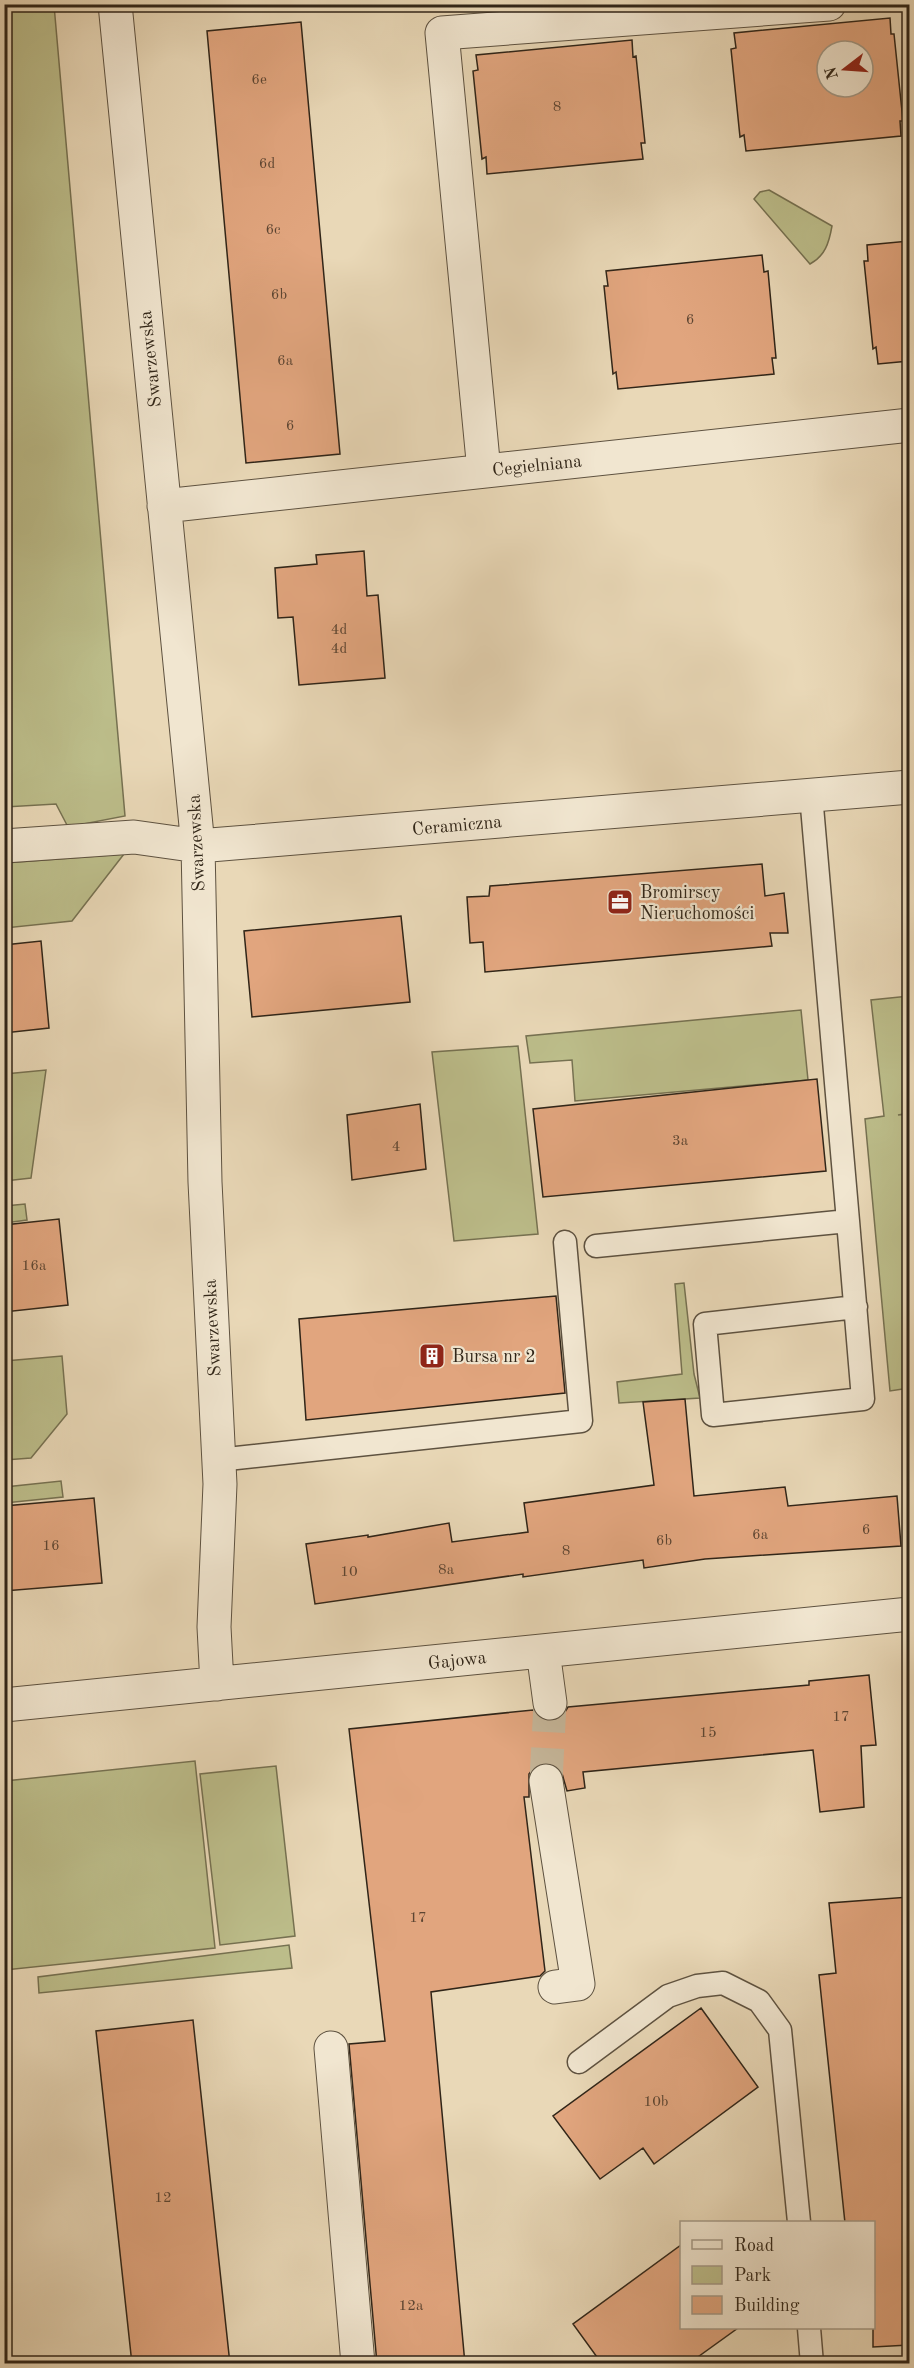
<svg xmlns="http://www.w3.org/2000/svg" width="914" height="2368" viewBox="0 0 914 2368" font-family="'Old Standard TT',serif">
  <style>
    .green { fill: #bcbd8a; stroke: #767151; stroke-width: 1.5 }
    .building { fill: #e1a57e; stroke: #302518; stroke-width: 1.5; fill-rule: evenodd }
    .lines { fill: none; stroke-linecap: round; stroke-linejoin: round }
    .street-tunnel { stroke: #c4b497; stroke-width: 33; stroke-dasharray: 33 16; stroke-linecap: butt }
    .lane-casing { stroke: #5e5240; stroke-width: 25 }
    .street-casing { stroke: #5e5240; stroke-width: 35 }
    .lane { stroke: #f1e6d0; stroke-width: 22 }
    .street { stroke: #f1e6d0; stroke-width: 33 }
    .labels { text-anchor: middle; stroke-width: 4.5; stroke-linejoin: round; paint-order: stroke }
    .number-label { font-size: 15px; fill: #5c4532 }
    .street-label { font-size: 18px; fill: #302518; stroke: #f1e6d0 }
    .poi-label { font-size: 18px; fill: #302518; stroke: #f1e6d0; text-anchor: start }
  </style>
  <rect width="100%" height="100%" fill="#e9d8b7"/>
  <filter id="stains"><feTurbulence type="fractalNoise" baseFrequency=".00333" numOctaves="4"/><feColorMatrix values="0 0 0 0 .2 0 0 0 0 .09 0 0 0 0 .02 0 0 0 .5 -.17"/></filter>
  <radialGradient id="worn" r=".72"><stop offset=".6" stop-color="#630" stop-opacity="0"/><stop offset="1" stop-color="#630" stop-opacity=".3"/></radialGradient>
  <path class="green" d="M5,5H54L125,816L68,827L56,804L5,807Z
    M769,190L832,226C829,243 825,256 810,264L754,199L760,192Z
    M124,854L72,921L5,928V863Z
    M909,996V1113L898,1115L909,1114V1388L890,1391L865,1119L884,1116L871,1000Z
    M801,1010L808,1080L575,1101L572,1060L530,1063L526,1036Z
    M518,1046L538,1234L454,1241L432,1052Z
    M46,1070L31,1178L5,1181V1074Z
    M25,1204L27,1220L5,1223V1206Z
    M684,1283L694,1374L700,1398L619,1403L617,1382L682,1374L675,1284Z
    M62,1356L67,1414L31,1458L5,1460V1361Z
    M61,1481L63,1497L5,1503V1487Z
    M195,1761L215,1948L5,1970V1781Z
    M276,1766L295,1936L220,1945L200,1774Z
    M289,1945L292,1968L39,1993L38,1977Z"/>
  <path class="building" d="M890,18L891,34H894L903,121H900L901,136L746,151L744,135L740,137L731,49L736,48L734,33ZM827,51H863V87H827Z
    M301,22L340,454L246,463L207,31Z
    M632,40L633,57L636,56L645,143H641L643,159L487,174L486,157L482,159L473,71L478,70L476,55Z
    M909,241V361L878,364L876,347L873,349L864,261H868L867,245Z
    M762,255L764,272L768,271L776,358H772L774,374L618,389L616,372L613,374L604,286H608L606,271Z
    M364,551L367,596L378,595L385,678L299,685L293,617L278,618L275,568L317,564L316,555Z
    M762,864L765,896L784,893L788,933H770L772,946L485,972L483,942L470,943L467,897L489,896L490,886Z
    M401,916L410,1002L252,1017L244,931Z
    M41,941L49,1028L4,1033V945Z
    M817,1079L826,1171L543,1197L533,1109Z
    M420,1104L426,1169L352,1180L347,1115Z
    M59,1219L68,1305L4,1312V1225Z
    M556,1296L565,1393L306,1420L299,1319Z
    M685,1399L694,1496L785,1487L788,1506L897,1496L901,1546L705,1559L644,1568L643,1560L523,1577V1574L315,1604L306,1544L368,1535V1537L449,1523L452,1542L528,1532L524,1503L654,1485L643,1402Z
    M94,1498L102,1583L4,1591V1506Z
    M869,1675L876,1745L861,1746L864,1807L820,1812L813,1750L583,1772L585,1788L567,1791L561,1770L553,1764L543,1763L535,1766L529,1774V1797H524L545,1971L540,1976L431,1992L465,2364H377L349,2044L385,2041L349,1729L533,1710L542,1720L552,1722L562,1717L568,1707L809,1685V1681Z
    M909,1897V2345L873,2347V2223H845L819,1975L836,1973L829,1903Z
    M701,2008L758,2087L654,2164L643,2148L600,2179L553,2116Z
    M193,2020L230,2364H132L96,2031Z
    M681,2245V2328H738L688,2364H602L573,2324Z"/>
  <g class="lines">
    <path class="street-tunnel" d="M546,1781L550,1703"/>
    <g class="lane-casing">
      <path id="lane" d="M811,795L848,1221
        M596,1246L848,1221L863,1399L713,1415L705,1324L856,1307
        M218,1460L581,1421L565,1242
        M579,2062L668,1996L697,1986L723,1983L759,2001L780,2030L799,2222
        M809,2328L812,2364"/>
    </g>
    <g class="street-casing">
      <path id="street" d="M115,4L198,846L205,1182L220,1484L214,1627L217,1684
        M484,471L442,33L829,4
        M164,506L910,425
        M4,846L134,837L198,846L910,787
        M543,1651L550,1703
        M4,1705L910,1614
        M546,1781L578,1984L555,1987
        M331,2048L358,2364"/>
    </g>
    <use href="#lane" class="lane"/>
    <use href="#street" class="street"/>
  </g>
  <defs>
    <g id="office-square" transform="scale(1.35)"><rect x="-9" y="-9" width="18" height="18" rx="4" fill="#8f2418" stroke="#f1e6d0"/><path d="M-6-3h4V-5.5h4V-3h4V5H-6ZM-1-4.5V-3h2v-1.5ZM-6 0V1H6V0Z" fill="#fff"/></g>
    <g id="building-square" transform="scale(1.35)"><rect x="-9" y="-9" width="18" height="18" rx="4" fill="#8f2418" stroke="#f1e6d0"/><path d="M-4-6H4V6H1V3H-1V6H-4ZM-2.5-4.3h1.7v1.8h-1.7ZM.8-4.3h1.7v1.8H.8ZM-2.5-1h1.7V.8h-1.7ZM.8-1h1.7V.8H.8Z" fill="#fff"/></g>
  </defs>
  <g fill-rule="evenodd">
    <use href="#office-square" x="620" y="902"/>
    <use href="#building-square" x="432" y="1356"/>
  </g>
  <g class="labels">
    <g class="number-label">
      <text x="259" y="84">6e</text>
      <text x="557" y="111">8</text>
      <text x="267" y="168">6d</text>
      <text x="273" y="234">6c</text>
      <text x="279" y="299">6b</text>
      <text x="690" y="324">6</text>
      <text x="285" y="365">6a</text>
      <text x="290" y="430">6</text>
      <text x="339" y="634">4d</text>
      <text x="339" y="653">4d</text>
      <text x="680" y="1145">3a</text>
      <text x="396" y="1151">4</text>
      <text x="34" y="1270">16a</text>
      <text x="866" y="1534">6</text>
      <text x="760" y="1539">6a</text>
      <text x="664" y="1545">6b</text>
      <text x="51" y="1550">16</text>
      <text x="566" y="1555">8</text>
      <text x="446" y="1574">8a</text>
      <text x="349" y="1576">10</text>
      <text x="841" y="1721">17</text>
      <text x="708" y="1737">15</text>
      <text x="418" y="1922">17</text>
      <text x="656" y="2106">10b</text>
      <text x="163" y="2202">12</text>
      <text x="411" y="2310">12a</text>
    </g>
    <g class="street-label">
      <text transform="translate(150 359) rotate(-96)" y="6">Swarzewska</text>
      <text transform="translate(537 465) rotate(-6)" y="6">Cegielniana</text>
      <text transform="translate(457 825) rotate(-5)" y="6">Ceramiczna</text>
      <text transform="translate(196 843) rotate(-93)" y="6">Swarzewska</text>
      <text transform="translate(212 1328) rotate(-93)" y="6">Swarzewska</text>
      <text transform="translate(457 1660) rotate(-6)" y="6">Gajowa</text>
    </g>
    <g class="poi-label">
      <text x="640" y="898">Bromirscy<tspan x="640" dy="21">Nieruchomości</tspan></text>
      <text x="452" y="1362">Bursa nr 2</text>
    </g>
  </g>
  <rect width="914" height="2368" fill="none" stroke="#e9d8b7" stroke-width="24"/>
  <rect x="6" y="6" width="902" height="2356" fill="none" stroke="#302518" stroke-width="3"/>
  <rect x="12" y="12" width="890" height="2344" fill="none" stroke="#302518" stroke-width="1.5"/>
  <rect x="680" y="2221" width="195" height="108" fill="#f1e6d0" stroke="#a49986" stroke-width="1.5"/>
  <rect x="692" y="2240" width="30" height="9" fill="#f1e6d0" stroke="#a49986" stroke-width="1.5"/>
  <text x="734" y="2251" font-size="18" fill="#302518">Road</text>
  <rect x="692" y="2266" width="30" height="18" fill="#bcbd8a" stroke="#a49986" stroke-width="1.5"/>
  <text x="734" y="2281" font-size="18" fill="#302518">Park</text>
  <rect x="692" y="2296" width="30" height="18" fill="#e1a57e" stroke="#a49986" stroke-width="1.5"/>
  <text x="734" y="2311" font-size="18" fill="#302518">Building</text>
  <g transform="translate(845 69) rotate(253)"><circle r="28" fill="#f1e6d0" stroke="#a49986" stroke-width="1.5"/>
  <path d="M0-4.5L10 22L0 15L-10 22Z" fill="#8f2418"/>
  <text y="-9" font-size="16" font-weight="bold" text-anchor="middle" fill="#302518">N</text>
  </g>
  <rect width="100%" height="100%" filter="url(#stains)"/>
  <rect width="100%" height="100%" fill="url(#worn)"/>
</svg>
